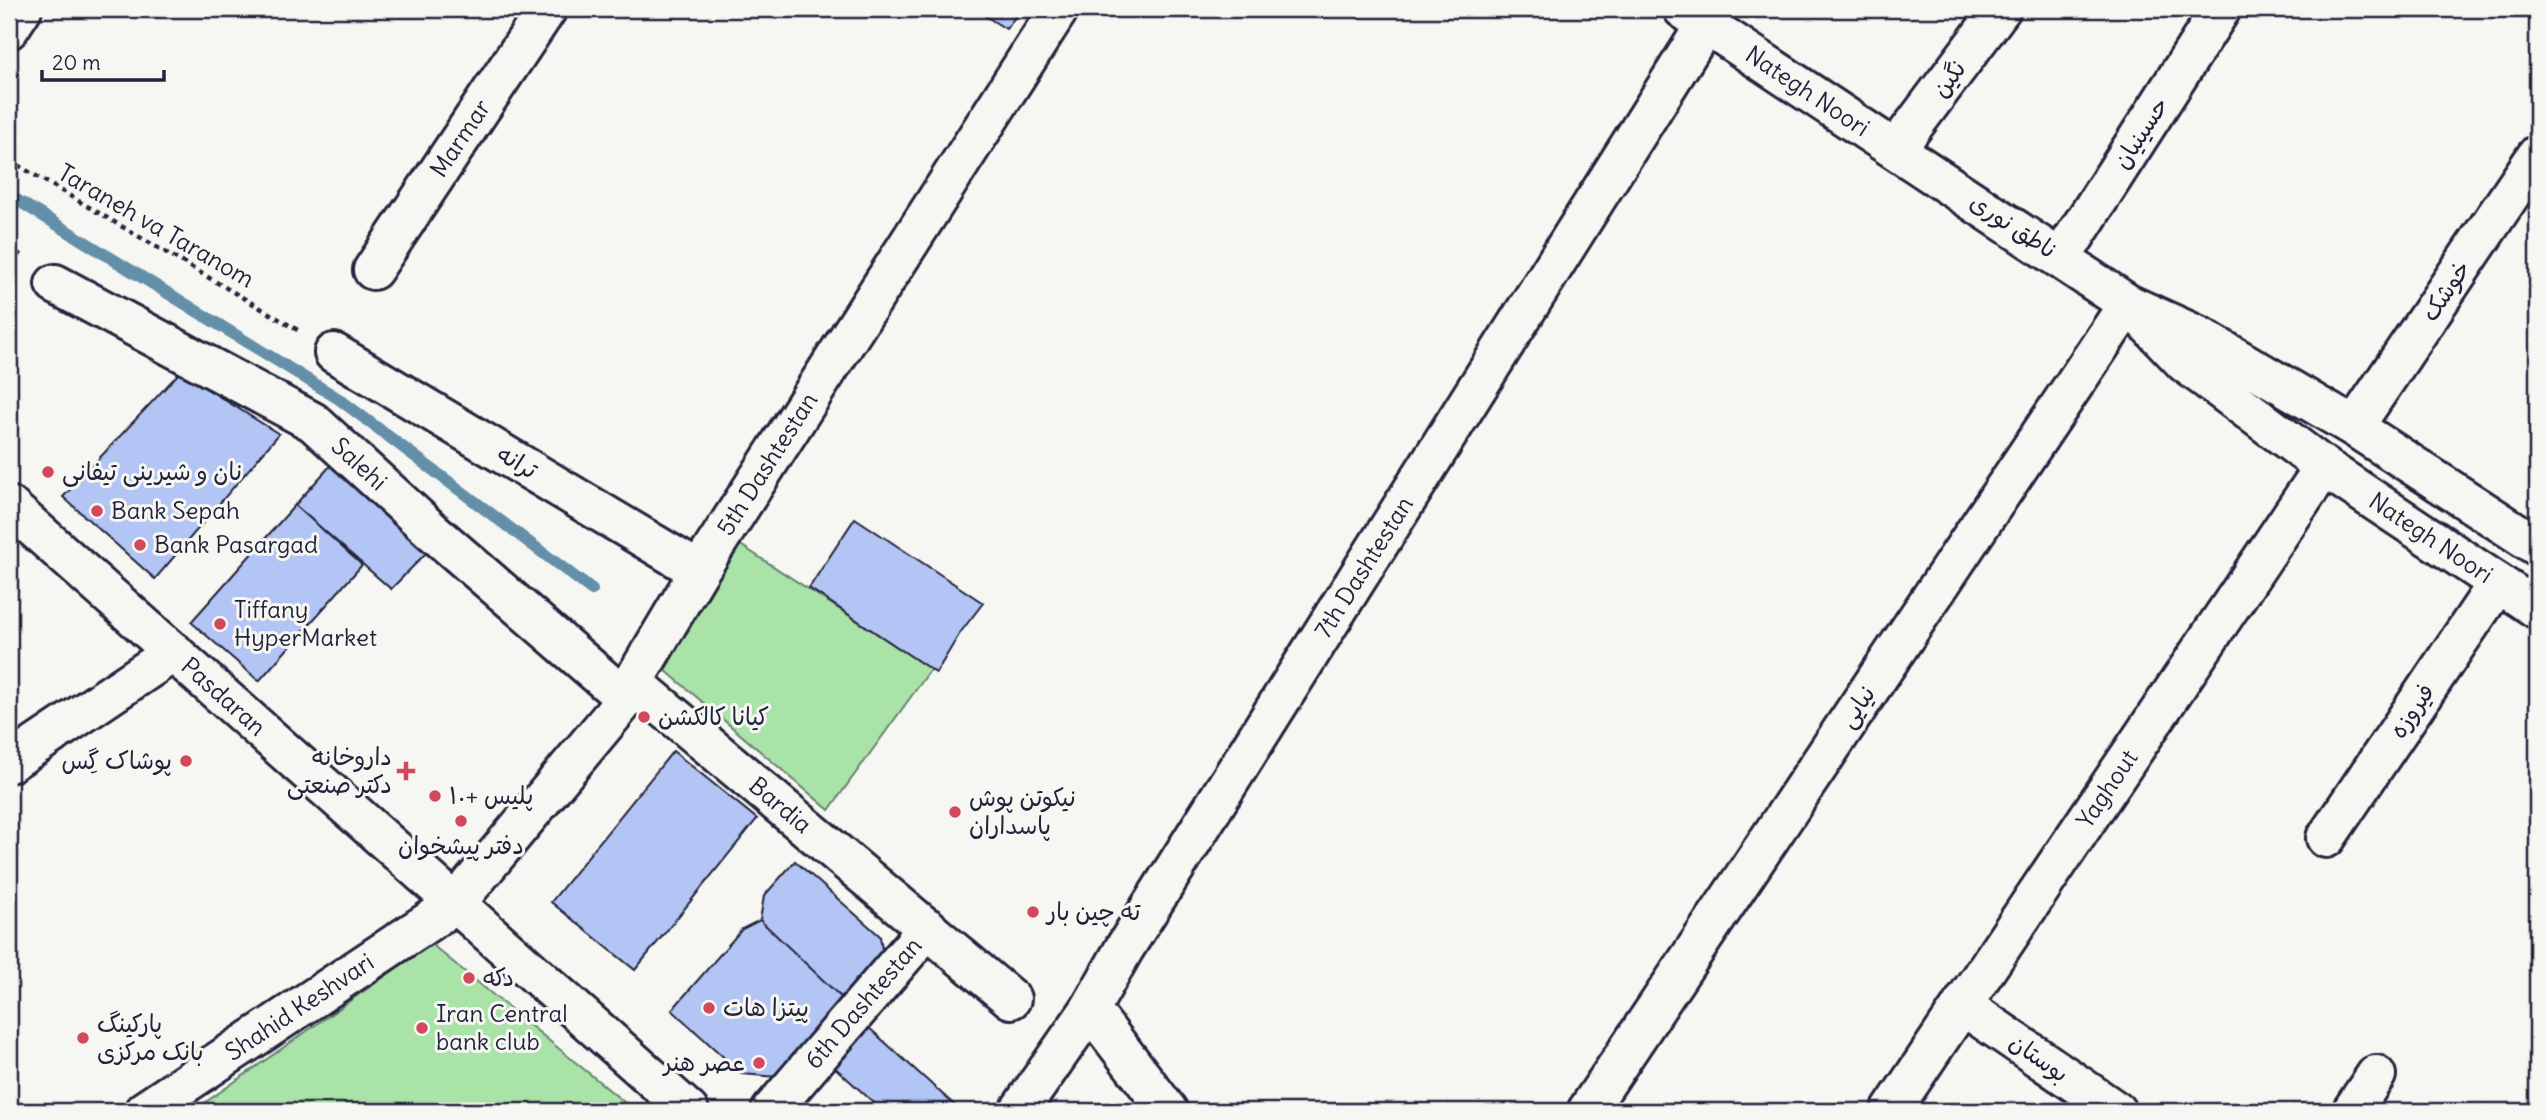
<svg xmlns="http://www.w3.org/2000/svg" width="2546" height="1120" viewBox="0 0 2546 1120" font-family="Delius,'Playpen Sans Arabic',sans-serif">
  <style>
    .green { fill: #aae3a8; stroke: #668272; stroke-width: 2 }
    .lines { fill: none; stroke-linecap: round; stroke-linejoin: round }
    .stream { stroke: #638fa8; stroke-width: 12 }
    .building { fill: #b2c5f4; stroke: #22223b; stroke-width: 2 }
    .minor-casing { stroke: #22223b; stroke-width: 44 }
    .tertiary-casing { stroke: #22223b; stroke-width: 44 }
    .primary-casing { stroke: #22223b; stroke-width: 44 }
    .path { stroke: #22223b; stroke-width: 4.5; stroke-dasharray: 5 5; stroke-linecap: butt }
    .minor { stroke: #f6f6f2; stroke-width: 38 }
    .tertiary { stroke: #f6f6f2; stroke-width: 38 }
    .primary { stroke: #f6f6f2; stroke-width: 38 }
    .poi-dot { fill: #d1495b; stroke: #f6f6f2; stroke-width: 2.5 }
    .labels { text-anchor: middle; stroke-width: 6; stroke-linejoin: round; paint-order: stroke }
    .street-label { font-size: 24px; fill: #22223b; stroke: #f6f6f2 }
    .poi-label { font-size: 24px; fill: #22223b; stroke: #f6f6f2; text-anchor: start }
  </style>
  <rect width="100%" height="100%" fill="#f6f6f2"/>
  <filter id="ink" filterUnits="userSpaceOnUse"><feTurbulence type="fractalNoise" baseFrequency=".0143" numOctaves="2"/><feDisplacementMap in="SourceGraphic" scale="14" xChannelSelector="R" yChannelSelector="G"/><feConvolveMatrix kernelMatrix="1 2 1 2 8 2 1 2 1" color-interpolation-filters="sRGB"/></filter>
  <g filter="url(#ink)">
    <path class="green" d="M739,544L931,669L829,810L665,670Z
      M431,944L635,1111H193Z"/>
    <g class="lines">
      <path class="stream" d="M9,195L339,399L592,590"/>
    </g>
    <path class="building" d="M974,9H1021L1006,29Z
      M180,372L279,434L155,579L63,497Z
      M331,465L428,551L391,589L295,505Z
      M295,505L362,565L259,681L191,622Z
      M855,518L983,603L960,633L936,673L809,588Z
      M673,751L757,819L635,970L551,902Z
      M795,861L880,936L883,957L844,1000L760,920L764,896Z
      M760,920L844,1000L777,1077L742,1074L672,1010L742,929Z
      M867,1026L961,1111H883L832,1065Z"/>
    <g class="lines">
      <g class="minor-casing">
        <g id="minor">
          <path d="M9,29L22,9"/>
          <path d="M1896,149L2001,9"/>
          <path d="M2061,258L2221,9"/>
          <path id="s1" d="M373,270L547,9"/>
          <path id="s2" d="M55,284L313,422L431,530L626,699"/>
          <path d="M334,353L699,571"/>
          <path d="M2354,427L2537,155"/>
          <path id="s3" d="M633,682L1011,999"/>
          <path d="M9,763L174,652"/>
          <path d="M2326,838L2498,583"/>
          <path d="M1962,1005L2116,1111"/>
          <path d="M1090,1009L1168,1111"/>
          <path id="s4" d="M144,1111L455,904L626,699L633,682L699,571L1059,9"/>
          <path id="s5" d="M771,1111L928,928"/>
          <path id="s6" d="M1019,1111L1090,1009L1124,949L1706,24"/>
          <path d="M1587,1111L2128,304"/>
          <path id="s7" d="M1891,1111L2324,467"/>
          <path d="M2352,1111L2376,1075"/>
        </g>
      </g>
      <g class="tertiary-casing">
        <g id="tertiary">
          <path id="s8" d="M1683,9L2128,304L2199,336L2354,427L2537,546"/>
          <path id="s9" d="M2142,318L2185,363L2324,467L2537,609"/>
        </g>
      </g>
      <g class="primary-casing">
        <g id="primary">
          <path id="s10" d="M9,506L689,1111"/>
        </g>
      </g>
      <path class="path" d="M9,160L301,332
        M9,246L24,258"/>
      <use href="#minor" class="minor"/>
      <use href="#tertiary" class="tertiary"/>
      <use href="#primary" class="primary"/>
    </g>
  </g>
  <g class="poi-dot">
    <circle cx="48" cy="472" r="7"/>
    <circle cx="97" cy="511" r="7"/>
    <circle cx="140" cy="545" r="7"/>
    <circle cx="220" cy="624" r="7"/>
    <circle cx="644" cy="717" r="7"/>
    <circle cx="186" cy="761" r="7"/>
    <path d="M402.5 760.5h7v7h7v7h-7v7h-7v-7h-7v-7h7z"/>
    <circle cx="435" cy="796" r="7"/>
    <circle cx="955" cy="812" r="7"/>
    <circle cx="461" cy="821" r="7"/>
    <circle cx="1033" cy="912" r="7"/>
    <circle cx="469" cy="978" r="7"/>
    <circle cx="709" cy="1008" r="7"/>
    <circle cx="422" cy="1028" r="7"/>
    <circle cx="83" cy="1038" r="7"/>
    <circle cx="759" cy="1063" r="7"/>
  </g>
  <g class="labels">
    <g class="street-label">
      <text transform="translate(1949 79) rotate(-53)" y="8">نگین</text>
      <text dy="8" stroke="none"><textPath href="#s8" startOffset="149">Nategh Noori</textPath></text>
      <text transform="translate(2141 133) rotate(-57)" y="8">حسینیان</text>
      <text dy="8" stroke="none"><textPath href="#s1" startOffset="158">Marmar</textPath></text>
      <text transform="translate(156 226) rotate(30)" y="8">Taraneh va Taranom</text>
      <text transform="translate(2013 226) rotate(33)" y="8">ناطق نوری</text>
      <text transform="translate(2446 291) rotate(-56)" y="8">خوشک</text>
      <text transform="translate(517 462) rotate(31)" y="8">ترانه</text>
      <text dy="8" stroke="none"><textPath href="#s2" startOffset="355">Salehi</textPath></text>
      <text dy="8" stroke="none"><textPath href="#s4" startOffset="915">5th Dashtestan</textPath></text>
      <text dy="8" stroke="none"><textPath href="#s9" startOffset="364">Nategh Noori</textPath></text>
      <text dy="8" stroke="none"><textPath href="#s6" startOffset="644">7th Dashtestan</textPath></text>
      <text dy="8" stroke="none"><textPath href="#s10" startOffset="287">Pasdaran</textPath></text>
      <text transform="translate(1857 707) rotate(-56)" y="8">نیایی</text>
      <text transform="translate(2412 711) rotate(-56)" y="8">فیروزه</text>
      <text dy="8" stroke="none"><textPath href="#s7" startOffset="388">Yaghout</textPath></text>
      <text dy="8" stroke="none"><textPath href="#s3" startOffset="192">Bardia</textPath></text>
      <text dy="8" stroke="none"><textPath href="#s5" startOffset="142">6th Dashtestan</textPath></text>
      <text dy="8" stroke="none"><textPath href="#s4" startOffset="187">Shahid Keshvari</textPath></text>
      <text transform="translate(2039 1058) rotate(35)" y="8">بوستان</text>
    </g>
    <g class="poi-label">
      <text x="62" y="480">نان و شیرینی تیفانی</text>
      <text x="111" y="519">Bank Sepah</text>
      <text x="154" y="553">Bank Pasargad</text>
      <text x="234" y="618">Tiffany<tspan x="234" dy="28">HyperMarket</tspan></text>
      <text x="658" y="725">کیانا کالکشن</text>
      <text x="392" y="765" text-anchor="end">داروخانه<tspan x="392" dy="28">دکتر صنعتی</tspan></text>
      <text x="172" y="769" text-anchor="end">پوشاک گِس</text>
      <text x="449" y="804">پلیس +۱۰</text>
      <text x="969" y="806">نیکوتن پوش<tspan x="969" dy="28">پاسداران</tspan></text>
      <text x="461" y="854" text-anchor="middle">دفتر پیشخوان</text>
      <text x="1047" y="920">ته چین بار</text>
      <text x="483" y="986">دکه</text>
      <text x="723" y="1016">پیتزا هات</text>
      <text x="436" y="1022">Iran Central<tspan x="436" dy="28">bank club</tspan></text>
      <text x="97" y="1032">پارکینگ<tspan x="97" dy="28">بانک مرکزی</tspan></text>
      <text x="745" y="1071" text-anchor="end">عصر هنر</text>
    </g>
  </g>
  <rect width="2546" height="1120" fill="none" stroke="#f6f6f2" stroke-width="35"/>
  <rect x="18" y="18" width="2511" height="1085" fill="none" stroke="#22223b" stroke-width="2.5" filter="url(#ink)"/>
  <path d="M42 70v10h122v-10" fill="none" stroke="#22223b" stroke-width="3.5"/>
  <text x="52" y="70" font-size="21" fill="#22223b" stroke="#f6f6f2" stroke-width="5" paint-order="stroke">20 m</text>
</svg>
